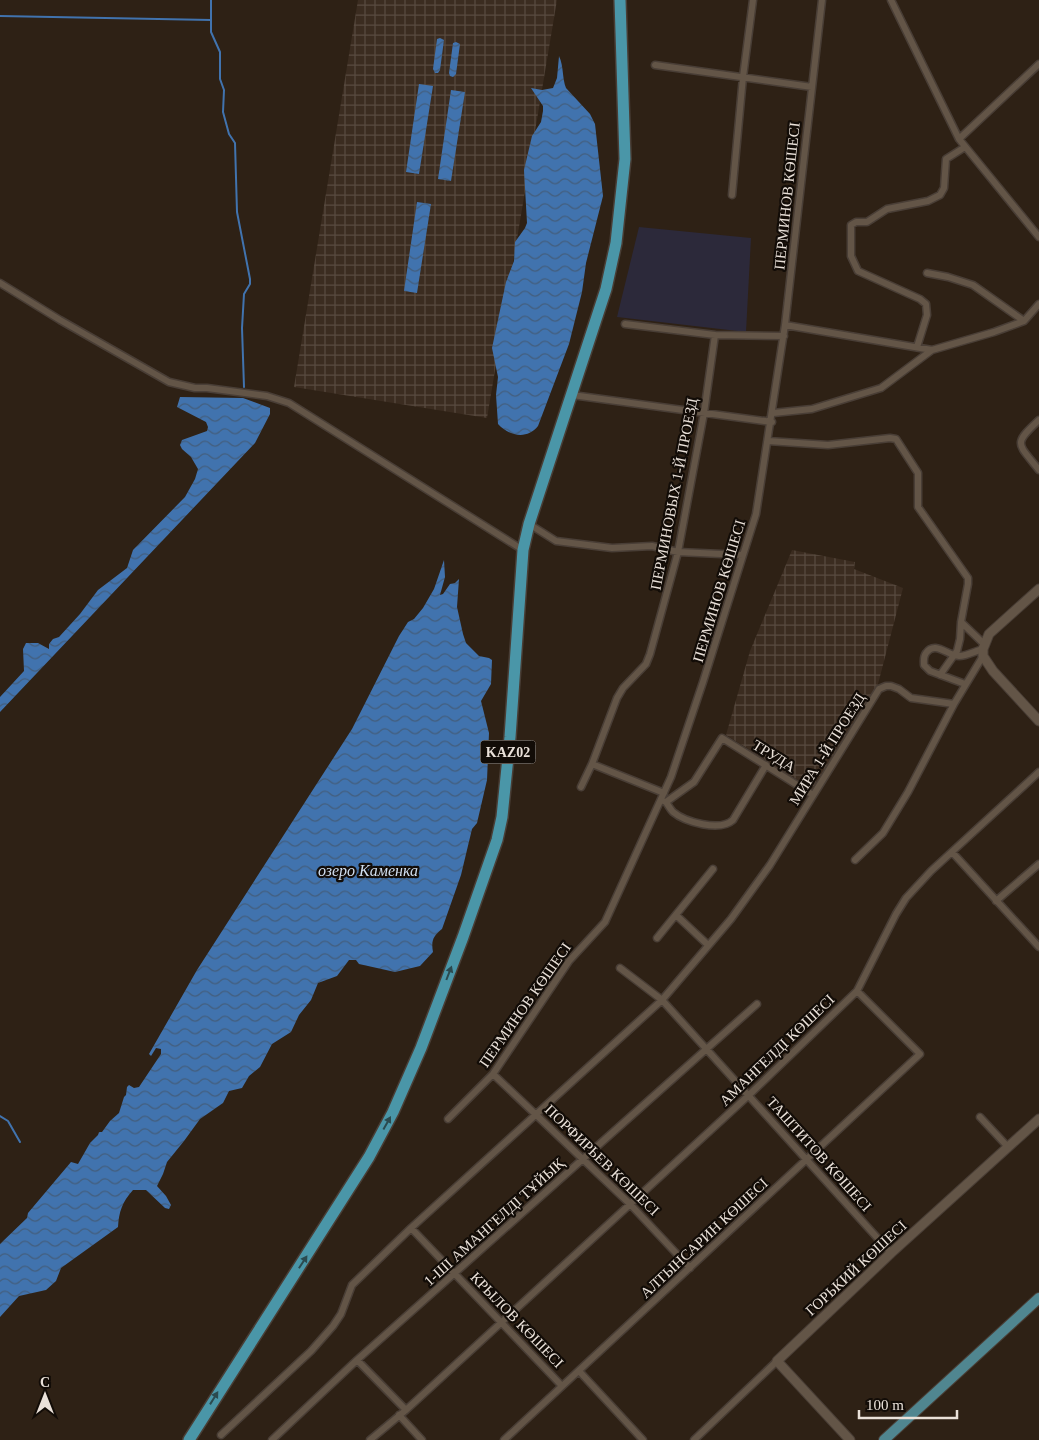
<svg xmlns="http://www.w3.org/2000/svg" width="1039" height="1440" viewBox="0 0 1039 1440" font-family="'Times New Roman',serif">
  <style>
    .commercial { fill: #2c293a }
    .industrial { fill: url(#industrial-grid) }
    .water { fill: url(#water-waves) }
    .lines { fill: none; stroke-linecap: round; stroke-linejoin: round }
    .stream { stroke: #4173ae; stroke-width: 2 }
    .minor-casing { stroke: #493e36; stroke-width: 9 }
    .tertiary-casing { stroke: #493e36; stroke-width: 11 }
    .primary-casing { stroke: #493e36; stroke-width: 12 }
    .trunk-casing { stroke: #493e36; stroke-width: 14 }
    .minor { stroke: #635547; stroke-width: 6 }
    .tertiary { stroke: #635547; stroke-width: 9 }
    .primary { stroke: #508690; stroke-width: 10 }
    .trunk { stroke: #4a96a8; stroke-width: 11 }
    .oneway { fill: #2b4a4f }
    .labels { text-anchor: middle; stroke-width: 4.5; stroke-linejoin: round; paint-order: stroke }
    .shield { fill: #120c07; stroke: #a9a19a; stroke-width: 1 }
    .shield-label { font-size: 14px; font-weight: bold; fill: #eae1d9 }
    .street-label { font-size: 15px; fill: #eae1d9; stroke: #120c07 }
    .water-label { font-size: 16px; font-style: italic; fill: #d1dff0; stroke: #120c07 }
  </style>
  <defs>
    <pattern id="industrial-grid" width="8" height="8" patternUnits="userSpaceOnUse" patternTransform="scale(1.25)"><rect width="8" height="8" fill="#3b2c20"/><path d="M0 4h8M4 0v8" fill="none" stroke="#584a40"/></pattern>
    <pattern id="water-waves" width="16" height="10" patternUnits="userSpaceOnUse" patternTransform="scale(1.25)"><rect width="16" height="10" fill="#4173ae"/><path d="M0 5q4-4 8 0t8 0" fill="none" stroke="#435e7d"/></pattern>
  </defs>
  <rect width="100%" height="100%" fill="#2e2115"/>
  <path class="commercial" d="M639,227L751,238L746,332L617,317Z"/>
  <path class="industrial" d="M358,0H557L487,418L294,387Z
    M792,550L855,562L854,569L903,588L878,684L812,789L726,735L750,651Z"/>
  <path class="water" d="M440,38L444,40L440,70L438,73H435L433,69L437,39Z
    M456,42L460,44L456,74L453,77L450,76L449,73L453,43Z
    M559,56C564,67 562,78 566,88L590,114L595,124L603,196L586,263L582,292L569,344L538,426C527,440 509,436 498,424L496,395L498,377L492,348L506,282L514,261L515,242L525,228L527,223L524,170L532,136L541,122L543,111V106L531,88L542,90L553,88L557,78Z
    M419,84L433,86L419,174L406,172Z
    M451,90L465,92L451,181L438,179Z
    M417,202L431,204L417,293L404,291Z
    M180,397L243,398L270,408V414L255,443L0,712V697L24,671L23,649L26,643H38L49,649V644L53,639L59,637L80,614L98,590L127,568L133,550L185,497L195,479L198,469L191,457L182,449L180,445L182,440L207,431L208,427L206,422L177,407Z
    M444,560L445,577L440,595L443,594L450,584L455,583L459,579L457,607L463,634L466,643L479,656L489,658L492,660L491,684L481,701L489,733L487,780L477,823L472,829L461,875L442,929C433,936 431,941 433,952L420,966L395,972L359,964L356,960H349L337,976L318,983L311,1000L299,1015L291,1032L272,1044L260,1067L249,1076L242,1088L229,1091L223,1103L200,1119L184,1141L167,1162L163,1174L157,1186L166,1196L171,1205L169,1209L165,1208L146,1190H133C122,1202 119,1212 118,1227L61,1268L56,1281L46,1290L19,1296L0,1317V1244L27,1218L28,1213L71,1162L78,1164L90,1143L98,1135L99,1132H102L110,1121L119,1113L124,1097L126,1095L127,1087L129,1085L134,1088L139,1087L161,1054V1049L156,1048L151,1056L149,1054L197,970L352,729L399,636L408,622L414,619L423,608L434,589Z"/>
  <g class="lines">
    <path class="stream" d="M211,0V32L220,52V79L224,90L223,112L229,134L235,143L237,212L250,279V284L244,294L242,328L244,387
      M0,16L211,20
      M0,1116L8,1121L20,1142"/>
    <g class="minor-casing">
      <path id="minor" d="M891,0L959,139L1039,237
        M655,65L812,87
        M959,139L1039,64
        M732,195L743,77L753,0
        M927,273L948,277L973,285L1024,321
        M0,283L60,320L169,382L195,388H207L267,396L289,403L523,550
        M625,324L715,335L784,336
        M785,325L932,350L994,332L1024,321L1039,304
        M917,347L927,315L926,304L920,299L858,271L851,256V225L856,222H867L887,209L928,201L940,195L944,188L946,159L965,147
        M572,395L772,422
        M773,413L812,409L881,388L932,350
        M1039,420C1012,445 1018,443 1039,470
        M768,441L828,445L890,438L896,439L918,473V507L968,578V584L961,622L984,644
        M529,524L556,541L612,548L652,546L678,552L743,555
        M940,675L957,651L960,639L961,622
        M965,684L930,671L924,665C924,661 923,657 926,653C935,640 948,656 959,656C967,656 975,651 983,649
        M592,764L664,793
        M581,787L592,764L617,698L623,688L646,664L650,654L678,552L704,413L715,335
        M661,800L666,802L694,782L722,738L813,795
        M666,802C668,805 670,809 673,812C685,822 720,832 733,820L766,765
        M952,852L1039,947
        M855,860L883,833L908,792L954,704L983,656
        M996,901L1039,864
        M676,915L708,945
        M657,938L713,869
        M620,968L662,1000L891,1253
        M493,1074L630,1204L690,1268
        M980,1117L1008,1147
        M448,1119L493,1074L569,961L605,922L671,777L703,682L756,514L785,325L822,0
        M411,1228L562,1386
        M357,1360L406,1410
        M579,1371L643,1440
        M399,1415L422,1440
        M221,1435L311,1351L333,1326L341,1314L352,1285L411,1228L662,1000L731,919L770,865L879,689L886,686H891L899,689L911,698L954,704
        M272,1440L357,1360L757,1004
        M370,1440L406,1410L749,1095L857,991L896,914L906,898L931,871L1039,772
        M504,1440L920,1054L857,991
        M694,1440L777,1361"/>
    </g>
    <g class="tertiary-casing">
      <path id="tertiary" d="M1039,589L989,634L983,649V656L993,671L1039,721
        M850,1440L777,1361L891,1253L1039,1119"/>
    </g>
    <g class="primary-casing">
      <path id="primary" d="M884,1440L1039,1298"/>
    </g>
    <g class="trunk-casing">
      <path id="trunk" d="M189,1440L369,1157L393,1112L421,1048L463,937L497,840L502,817L510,737L523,550L529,524L606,289L616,243L625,159L620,0"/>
    </g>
    <use href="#minor" class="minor"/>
    <use href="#tertiary" class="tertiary"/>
    <use href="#primary" class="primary"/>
    <use href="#trunk" class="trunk"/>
  </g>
  <defs><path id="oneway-solid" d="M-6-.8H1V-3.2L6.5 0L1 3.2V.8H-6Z" transform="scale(1.25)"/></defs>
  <g class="oneway">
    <use href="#oneway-solid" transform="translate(449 973) rotate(-69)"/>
    <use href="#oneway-solid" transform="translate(387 1123) rotate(-61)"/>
    <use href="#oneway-solid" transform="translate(303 1262) rotate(-57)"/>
    <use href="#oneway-solid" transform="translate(214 1398) rotate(-58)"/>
  </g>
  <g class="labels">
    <rect class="shield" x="480.5" y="740.5" width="55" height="23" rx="4"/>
    <g class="shield-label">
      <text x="508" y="757">KAZ02</text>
    </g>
    <g class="street-label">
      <text transform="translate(787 196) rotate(-84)" y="5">ПЕРМИНОВ КӨШЕСІ</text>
      <text transform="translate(674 494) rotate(-79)" y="5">ПЕРМИНОВЫХ 1-Й ПРОЕЗД</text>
      <text transform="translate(719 591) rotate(-73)" y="5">ПЕРМИНОВ КӨШЕСІ</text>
      <text transform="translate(827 749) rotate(-58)" y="5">МИРА 1-Й ПРОЕЗД</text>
      <text transform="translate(774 756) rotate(32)" y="5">ТРУДА</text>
      <text transform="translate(525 1005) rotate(-55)" y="5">ПЕРМИНОВ КӨШЕСІ</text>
      <text transform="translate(777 1050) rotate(-44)" y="5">АМАНГЕЛДІ КӨШЕСІ</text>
      <text transform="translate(819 1154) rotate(48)" y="5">ТАШТИТОВ КӨШЕСІ</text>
      <text transform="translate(602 1160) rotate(44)" y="5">ПОРФИРЬЕВ КӨШЕСІ</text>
      <text transform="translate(494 1222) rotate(-42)" y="5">1-ШІ АМАНГЕЛДІ ТҰЙЫҚ</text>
      <text transform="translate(704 1238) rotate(-43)" y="5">АЛТЫНСАРИН КӨШЕСІ</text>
      <text transform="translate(856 1268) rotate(-43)" y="5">ГОРЬКИЙ КӨШЕСІ</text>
      <text transform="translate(517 1320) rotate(46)" y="5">КРЫЛОВ КӨШЕСІ</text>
    </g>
    <g class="water-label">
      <text x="368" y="876">озеро Каменка</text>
    </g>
  </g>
  <g transform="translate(45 1395)" stroke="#120c07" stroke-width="4" paint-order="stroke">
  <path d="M0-4L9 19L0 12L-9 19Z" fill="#eae1d9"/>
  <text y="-8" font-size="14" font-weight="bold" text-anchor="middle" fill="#eae1d9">С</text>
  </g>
  <path d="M859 1410v8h98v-8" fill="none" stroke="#eae1d9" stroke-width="2.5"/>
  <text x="866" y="1410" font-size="15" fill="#eae1d9" stroke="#120c07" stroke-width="4" paint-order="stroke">100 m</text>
</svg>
